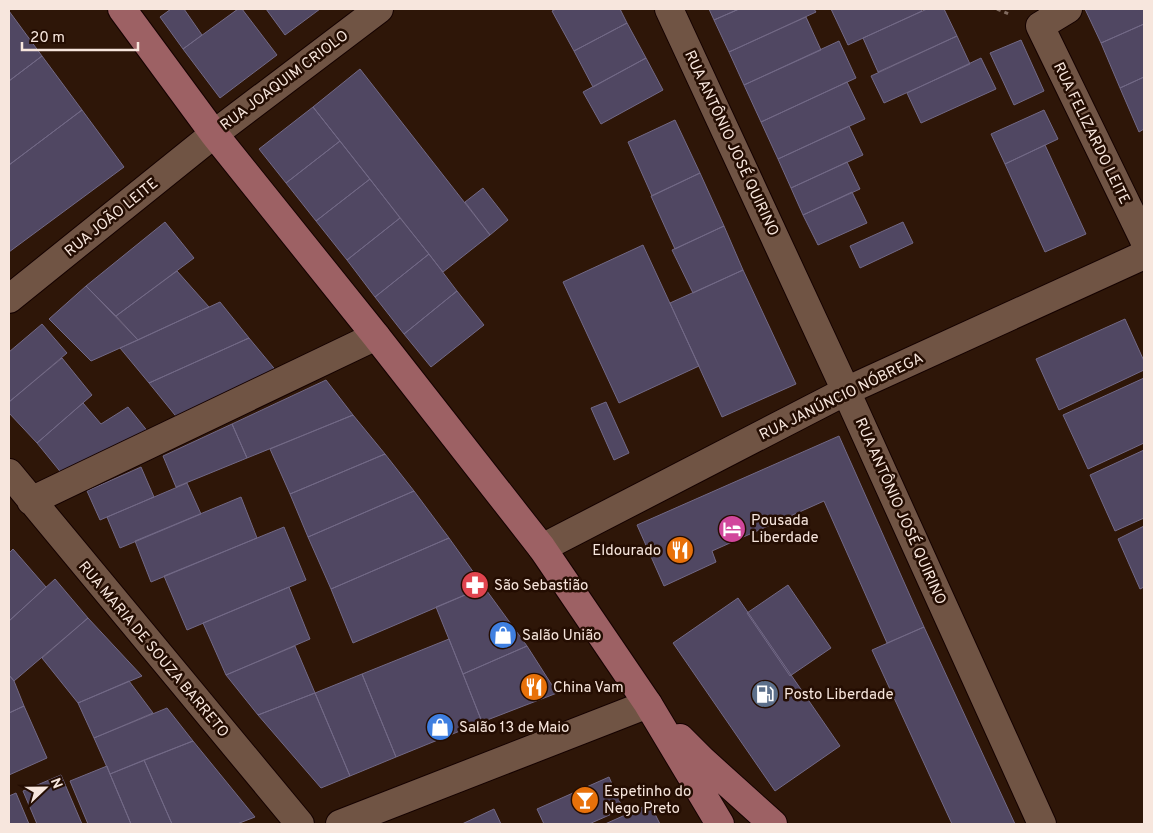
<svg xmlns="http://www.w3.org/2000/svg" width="1153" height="833" viewBox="0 0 1153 833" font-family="Overpass,sans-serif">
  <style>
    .building { fill: #504762; stroke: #726986 }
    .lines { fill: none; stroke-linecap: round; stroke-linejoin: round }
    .minor-casing { stroke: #150200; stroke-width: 30 }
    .major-casing { stroke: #150200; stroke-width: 30 }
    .path { stroke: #816b5f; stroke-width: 3; stroke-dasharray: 4 4; stroke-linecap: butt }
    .minor { stroke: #705444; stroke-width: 28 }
    .major { stroke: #9d6164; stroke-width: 28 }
    .labels { text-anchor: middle; stroke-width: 5; stroke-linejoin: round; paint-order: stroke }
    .street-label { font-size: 15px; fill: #f7e6dd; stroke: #240d02 }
    .poi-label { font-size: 15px; fill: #f7e6dd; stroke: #240d02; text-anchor: start }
  </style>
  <rect width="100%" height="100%" fill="#2e1608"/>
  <path class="building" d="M171,9H184L202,35L183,49L160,17Z
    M238,9H242L277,55L220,98L183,49Z
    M266,9H320L285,35Z
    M556,9H620L627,23L574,51L552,11Z
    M709,9H739L714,20Z
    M739,9H814L816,12L729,52L714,20Z
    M831,9H921L922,11L848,45Z
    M927,9H944L957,36L878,72L863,38Z
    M1085,9H1144V24L1101,43Z
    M9,11L42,56L9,81Z
    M806,17L821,50L744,85L729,52Z
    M627,23L646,58L593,87L574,51Z
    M1144,24V77L1120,88L1101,43Z
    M957,36L970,64L884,103L871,76Z
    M1021,40L1044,91L1014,105L990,53Z
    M839,41L856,78L761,122L744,85Z
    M42,56L82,110L9,165V81Z
    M646,58L663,90L601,124L583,92Z
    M981,58L996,89L921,123L907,93Z
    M360,69L490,235L443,272L313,107Z
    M1144,77V129L1139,132L1120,88Z
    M847,82L865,119L778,159L761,122Z
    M313,107L340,141L286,183L259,149Z
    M82,110L124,167L9,252V165Z
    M1044,110L1058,139L1005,164L991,134Z
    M675,120L700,173L652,196L628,142Z
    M849,126L863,155L791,188L778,159Z
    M340,141L370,179L316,221L286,183Z
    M1045,145L1086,234L1045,252L1005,164Z
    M847,162L860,189L803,215L791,188Z
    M700,173L724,226L675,249L651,196Z
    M370,179L400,218L347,260L316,221Z
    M483,188L508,220L490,235L465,202Z
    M852,192L867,223L818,245L803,215Z
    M400,218L429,254L375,297L347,260Z
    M165,222L194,258L116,316L86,286Z
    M903,222L913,243L860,268L850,246Z
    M724,226L743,270L693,293L672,250Z
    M643,245L699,366L619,403L563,282Z
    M429,254L457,291L404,334L375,297Z
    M743,270L796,384L722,417L670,303Z
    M177,271L209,307L138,340L116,316Z
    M86,286L138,340L91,361L49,319Z
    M457,291L484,325L431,367L404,334Z
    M220,302L249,338L149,383L120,348Z
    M1125,319L1144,361V370L1059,410L1036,359Z
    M42,324L67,353L9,402V352Z
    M249,338L278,373L179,420L149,383Z
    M62,358L92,395L37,443L9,413V402Z
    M1144,378V443L1088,469L1063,415Z
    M326,380L353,415L247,458L232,424Z
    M606,402L629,453L614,460L591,408Z
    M83,403L101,424L128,407L149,433L63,475L37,443Z
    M353,415L385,454L290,494L270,449Z
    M232,424L247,458L176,487L163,456Z
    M839,436L924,627L887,643L824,501L712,551L716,562L664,586L637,525Z
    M1144,450V518L1115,531L1090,475Z
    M385,454L414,491L308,537L290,494Z
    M141,467L154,497L100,520L87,491Z
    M187,483L201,514L120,548L107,517Z
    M414,491L449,538L331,589L308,537Z
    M241,497L257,538L151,582L135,541Z
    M1144,526V587L1140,589L1118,539Z
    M284,527L306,580L187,630L164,576Z
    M449,538L484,587L353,643L331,589Z
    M13,549L46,587L9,621V553Z
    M55,579L88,618L14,681L9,675V621Z
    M788,585L831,648L790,676L747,613Z
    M289,587L310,639L226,675L203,623Z
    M484,587L527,646L463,674L436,607Z
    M738,598L840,746L775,791L673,643Z
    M88,618L142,676L78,703L42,658Z
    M924,627L1015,824H952L872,650Z
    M449,639L482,722L396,757L362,674Z
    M295,646L315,693L258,715L226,675Z
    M527,646L557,693L482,722L463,674Z
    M362,674L396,757L350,776L315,693Z
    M9,675L14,681L24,706L9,713Z
    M129,681L153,713L94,738L78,703Z
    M315,693L350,776L321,788L258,715Z
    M24,706L47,758L9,775V713Z
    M167,708L193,741L110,774L94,738Z
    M193,741L255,817L237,824H172L144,760Z
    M144,760L172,824H131L110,774Z
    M107,766L110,774L131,824H88L70,781Z
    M61,775L82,824H37L23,791Z
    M609,777L623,809L589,824H544L537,809Z
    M16,793L29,824H9V796Z
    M650,804L660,824H605Z
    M494,809L501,824H462Z"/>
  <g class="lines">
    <g class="minor-casing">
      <path id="minor" d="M669,9L846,391L1042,824
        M1068,9L1040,26L1144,240
        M9,299L214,134L379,9
        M9,473L300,824
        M31,501L376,336
        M542,548L846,391L1144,255
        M340,824L648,704"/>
    </g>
    <g class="major-casing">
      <path id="major" d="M122,9L214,134L376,336L542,548L648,704L720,824
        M680,738L702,760L773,824"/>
    </g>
    <path class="path" d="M997,9L1009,14"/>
    <use href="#minor" class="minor"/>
    <use href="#major" class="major"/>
  </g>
  <defs>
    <g id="hotel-disc" transform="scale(1.4375)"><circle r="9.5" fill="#d1479c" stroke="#240d02"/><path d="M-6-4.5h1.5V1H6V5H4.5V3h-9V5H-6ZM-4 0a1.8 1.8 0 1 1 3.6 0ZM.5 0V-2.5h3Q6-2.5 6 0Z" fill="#fff"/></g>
    <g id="restaurant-disc" transform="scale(1.4375)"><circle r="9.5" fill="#e8710a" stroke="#240d02"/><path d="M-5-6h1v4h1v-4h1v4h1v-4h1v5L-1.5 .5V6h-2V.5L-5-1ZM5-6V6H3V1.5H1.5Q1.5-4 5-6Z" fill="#fff"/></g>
    <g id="pharmacy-disc" transform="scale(1.4375)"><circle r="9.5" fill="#e0444e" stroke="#240d02"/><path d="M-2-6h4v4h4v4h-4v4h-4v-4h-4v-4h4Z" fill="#fff"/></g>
    <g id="shop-disc" transform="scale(1.4375)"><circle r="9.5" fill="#3f7fe0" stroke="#240d02"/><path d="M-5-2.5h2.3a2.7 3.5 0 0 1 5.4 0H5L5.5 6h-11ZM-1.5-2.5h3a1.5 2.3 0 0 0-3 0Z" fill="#fff"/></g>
    <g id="fuel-disc" transform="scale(1.4375)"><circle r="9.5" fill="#5c6f8a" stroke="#240d02"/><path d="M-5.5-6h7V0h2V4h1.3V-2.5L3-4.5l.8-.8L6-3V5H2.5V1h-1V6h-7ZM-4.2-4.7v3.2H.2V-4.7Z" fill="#fff"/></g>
    <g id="bar-disc" transform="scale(1.4375)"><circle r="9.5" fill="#e8710a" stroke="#240d02"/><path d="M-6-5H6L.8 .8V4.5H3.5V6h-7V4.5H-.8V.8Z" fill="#fff"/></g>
  </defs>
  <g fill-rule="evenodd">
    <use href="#hotel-disc" x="732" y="529"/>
    <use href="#restaurant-disc" x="680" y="550"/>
    <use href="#pharmacy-disc" x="475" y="585"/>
    <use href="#shop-disc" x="503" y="635"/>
    <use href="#restaurant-disc" x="534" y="687"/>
    <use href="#fuel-disc" x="765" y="694"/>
    <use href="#shop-disc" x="440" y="727"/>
    <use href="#bar-disc" x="585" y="800"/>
  </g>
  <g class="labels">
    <g class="street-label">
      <text transform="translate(284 80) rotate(-37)" y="5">RUA JOAQUIM CRIOLO</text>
      <text transform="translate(1092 133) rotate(64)" y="5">RUA FELIZARDO LEITE</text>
      <text transform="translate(732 143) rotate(65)" y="5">RUA ANTÔNIO JOSÉ QUIRINO</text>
      <text transform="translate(111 217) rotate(-39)" y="5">RUA JOÃO LEITE</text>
      <text transform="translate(841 396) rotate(-26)" y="5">RUA JANÚNCIO NÓBREGA</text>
      <text transform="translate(901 511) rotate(66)" y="5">RUA ANTÔNIO JOSÉ QUIRINO</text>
      <text transform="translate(154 649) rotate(50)" y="5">RUA MARIA DE SOUZA BARRETO</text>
    </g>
    <g class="poi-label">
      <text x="751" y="525">Pousada<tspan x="751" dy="17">Liberdade</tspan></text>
      <text x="661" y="555" text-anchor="end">Eldourado</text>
      <text x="494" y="590">São Sebastião</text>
      <text x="522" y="640">Salão União</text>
      <text x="553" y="692">China Vam</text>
      <text x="784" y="699">Posto Liberdade</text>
      <text x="459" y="732">Salão 13 de Maio</text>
      <text x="604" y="796">Espetinho do<tspan x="604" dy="17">Nego Preto</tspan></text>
    </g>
  </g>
  <rect width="1153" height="833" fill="none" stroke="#f7e6dd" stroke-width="20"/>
  <g transform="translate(45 788) rotate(68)" stroke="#240d02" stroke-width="4" paint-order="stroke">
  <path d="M0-4L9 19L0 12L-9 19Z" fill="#f7e6dd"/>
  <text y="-8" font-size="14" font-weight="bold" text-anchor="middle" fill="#f7e6dd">N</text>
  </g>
  <path d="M22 42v8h116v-8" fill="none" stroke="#f7e6dd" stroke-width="2.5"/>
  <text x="30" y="42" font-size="15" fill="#f7e6dd" stroke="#240d02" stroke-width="4" paint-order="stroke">20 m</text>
</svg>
